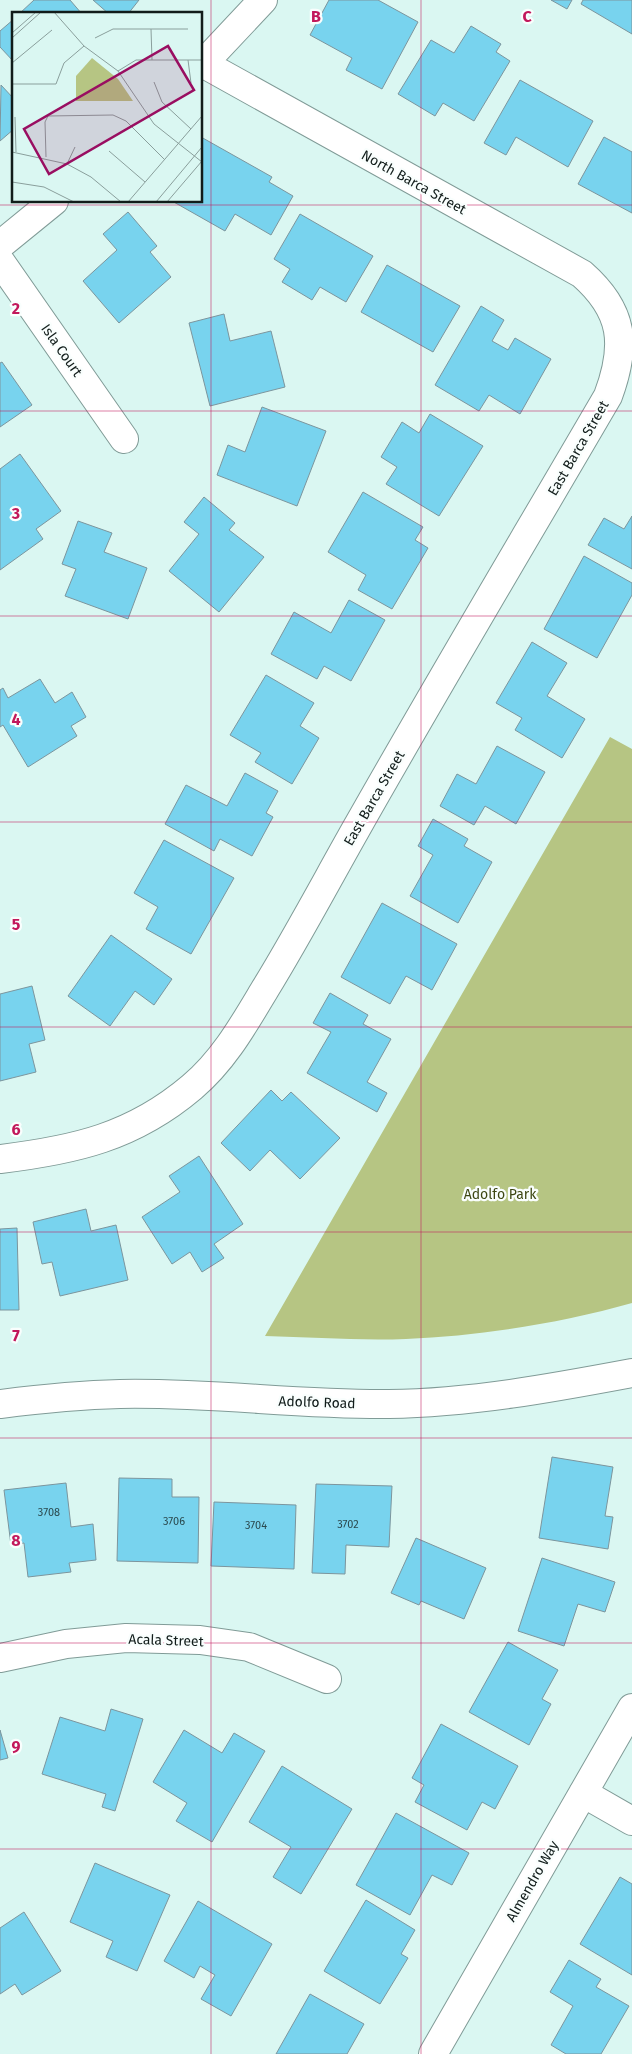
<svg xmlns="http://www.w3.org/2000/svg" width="632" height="2054" viewBox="0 0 632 2054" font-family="'Fira Sans',sans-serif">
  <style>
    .green { fill: #b6c583 }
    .building { fill: #78d3ee; stroke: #7c959d }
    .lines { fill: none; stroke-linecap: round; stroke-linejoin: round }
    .street-casing { stroke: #809b97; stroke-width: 30 }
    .secondary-casing { stroke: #809b97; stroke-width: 30 }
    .street { stroke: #fff; stroke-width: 28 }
    .secondary { stroke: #fff; stroke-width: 28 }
    .grid { fill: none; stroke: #c2185b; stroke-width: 1; stroke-opacity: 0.55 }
    .labels { text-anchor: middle; stroke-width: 4.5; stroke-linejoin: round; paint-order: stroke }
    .number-label { font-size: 11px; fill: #2b4a4f }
    .street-label { font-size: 14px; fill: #111c1a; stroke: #f9fefd }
    .park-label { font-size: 14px; fill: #3d4712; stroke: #f9fefd }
    .inset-road { fill: none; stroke: #8a9f9c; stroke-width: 1 }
    .view { fill: #990e61; fill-opacity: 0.15; stroke: #990e61; stroke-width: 2.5 }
    .inset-edge { fill: none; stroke: #111c1a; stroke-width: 2.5 }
    .grid-label { font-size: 16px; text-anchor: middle; font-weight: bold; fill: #c2185b; stroke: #f9fefd; stroke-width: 4.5; stroke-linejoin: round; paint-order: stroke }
  </style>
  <rect width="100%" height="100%" fill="#daf7f2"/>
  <path class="green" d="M610,737L632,749V1303C561,1323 481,1336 406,1339C359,1341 312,1337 265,1336Z"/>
  <path class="building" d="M34,0H70L82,14H19Z
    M93,0H139L128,14H109Z
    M329,0H378L418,22L382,89L346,70L352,58L310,35Z
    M551,0H572L567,9Z
    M583,0H632V34L581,4Z
    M14,19V62L0,47V31Z
    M471,26L501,44L496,52L510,61L474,121L443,103L435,116L398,94L431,40L454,53Z
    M520,80L593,121L568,167L516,137L506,155L484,143Z
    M1,85L14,99V129L0,141Z
    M201,137L272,177L269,182L293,196L271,235L235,214L225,231L172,201H201Z
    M604,137L632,152V213L578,184Z
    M128,212L157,246L150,252L171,277L119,323L83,281L117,250L103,234Z
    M300,214L373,256L346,302L320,287L312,300L282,282L290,269L274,259Z
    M387,265L460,306L433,352L361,312Z
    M481,306L504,320L492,341L508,350L515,338L551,359L520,414L489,395L479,411L435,385Z
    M224,314L230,341L271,331L285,387L210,406L189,323Z
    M2,362L32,405L0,427V363Z
    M262,407L326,431L297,506L217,475L228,445L245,452Z
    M430,414L483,446L439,516L386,484L397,467L381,457L402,422L419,433Z
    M20,454L61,511L36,529L43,539L0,570V469Z
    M363,492L423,527L415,540L428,548L392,609L358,590L366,575L328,552Z
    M204,497L235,523L229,530L264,557L219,612L169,571L199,534L184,522Z
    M632,516V569L588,545L604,518L624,529Z
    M78,521L112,533L104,552L147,568L128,619L65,596L76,569L62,564Z
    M584,556L632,583V595L597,658L544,629Z
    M349,600L385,620L351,681L324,666L317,679L271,654L294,612L331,633Z
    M532,642L567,663L547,696L585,719L562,758L515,730L522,718L496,703Z
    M266,675L314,703L300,726L319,738L292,784L255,762L261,753L230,735Z
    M40,679L55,703L72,692L86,717L71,726L77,736L28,767L3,725L0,727V690L3,688L8,698Z
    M497,746L545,772L516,824L485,806L474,825L440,806L457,774L476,784Z
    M245,773L278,791L266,813L273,817L252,856L220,839L214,851L165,824L186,785L227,806Z
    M433,819L468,839L464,846L492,862L458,923L410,896L433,855L418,846Z
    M164,840L234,878L191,954L146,929L158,907L134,893Z
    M382,903L457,944L432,990L406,976L390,1004L341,977Z
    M111,935L172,979L154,1005L135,991L110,1026L68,996Z
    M32,986L45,1040L29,1044L36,1072L0,1081V994Z
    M330,993L368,1015L363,1024L391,1039L367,1082L387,1093L377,1112L307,1073L331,1032L313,1023Z
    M271,1090L282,1101L291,1092L340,1138L300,1179L270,1150L250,1171L221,1143Z
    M199,1156L243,1224L214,1244L224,1258L202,1272L190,1252L172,1264L142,1217L180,1192L169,1176Z
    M86,1209L91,1231L116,1225L128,1280L60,1296L52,1262L42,1264L33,1222Z
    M17,1228L19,1310H0V1229Z
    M552,1457L613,1467L605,1516L613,1517L608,1549L539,1538Z
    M119,1478L172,1479V1497H199L198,1563L117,1561Z
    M66,1483L71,1527L93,1524L96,1560L69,1563L71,1572L28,1577L24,1543L11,1545L4,1490Z
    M316,1484L392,1486L389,1547L346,1545L345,1574L312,1573Z
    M214,1502L296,1505L294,1569L211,1566Z
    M416,1538L486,1568L464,1619L421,1601L419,1605L391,1593Z
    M542,1558L615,1582L605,1612L578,1604L564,1646L518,1631Z
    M508,1642L558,1670L542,1699L551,1704L529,1745L469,1712Z
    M111,1709L143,1719L115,1811L102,1807L106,1794L42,1774L60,1717L105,1731Z
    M441,1724L518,1766L495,1809L482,1802L467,1830L415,1802L424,1785L412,1778Z
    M0,1730L8,1758L0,1760Z
    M184,1730L222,1753L234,1733L265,1751L212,1842L176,1821L187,1803L153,1782Z
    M282,1766L352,1809L301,1894L273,1877L291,1847L249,1822Z
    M396,1813L469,1853L452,1885L432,1875L410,1915L356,1885Z
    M95,1863L170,1895L137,1971L106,1957L113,1941L70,1922Z
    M620,1877L632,1884V1975L580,1944Z
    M366,1900L415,1930L401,1954L408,1958L380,2004L324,1971Z
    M198,1901L272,1944L231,2016L201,1999L215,1975L200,1966L194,1978L164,1961Z
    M24,1912L61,1971L22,1995L15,1984L0,1994V1928Z
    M569,1960L601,1979L596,1987L629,2006L601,2054H566L551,2045L573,2006L550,1992Z
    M310,1994L364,2024L347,2054H276Z"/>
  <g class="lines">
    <g class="street-casing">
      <path id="street" d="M201,66L263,0
        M0,245L54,201
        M0,261L124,439
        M0,1159C75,1150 133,1137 192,1087C224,1060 244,1024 265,989C297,937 326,882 356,829C438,684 524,540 608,396C627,345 624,311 582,274L204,64
        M0,1658L66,1644L126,1638L200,1640L249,1647L327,1679
        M583,1793L632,1821
        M433,2054L632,1708"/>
    </g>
    <g class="secondary-casing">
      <path id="secondary" d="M0,1404C40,1399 80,1395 120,1394C210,1392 299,1405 389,1404C471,1403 552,1388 632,1373"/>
    </g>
    <use href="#street" class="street"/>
    <use href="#secondary" class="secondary"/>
  </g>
  <path class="grid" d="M211,0V2054M421,0V2054M0,205H632M0,411H632M0,616H632M0,822H632M0,1027H632M0,1232H632M0,1438H632M0,1643H632M0,1849H632"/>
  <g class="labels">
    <g class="number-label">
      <text x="49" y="1516">3708</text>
      <text x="174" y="1525">3706</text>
      <text x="348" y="1528">3702</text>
      <text x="256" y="1529">3704</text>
    </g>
    <g class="street-label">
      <text transform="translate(414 182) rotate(29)" y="5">North Barca Street</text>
      <text transform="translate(62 350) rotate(55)" y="5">Isla Court</text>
      <text transform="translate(578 448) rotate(-60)" y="5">East Barca Street</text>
      <text transform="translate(374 798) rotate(-60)" y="5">East Barca Street</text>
      <text transform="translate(317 1402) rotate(2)" y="5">Adolfo Road</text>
      <text transform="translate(166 1640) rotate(2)" y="5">Acala Street</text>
      <text transform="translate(532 1881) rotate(-60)" y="5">Almendro Way</text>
    </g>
    <g class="park-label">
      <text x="500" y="1199">Adolfo Park</text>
    </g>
  </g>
  <g transform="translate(12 12)">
    <rect width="190" height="190" fill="#daf7f2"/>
    <path d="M80,46L106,67L121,89H64V64Z" fill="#b6c583"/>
    <path class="inset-road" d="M42,0L72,34L106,59L142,112L190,150M139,17L140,48M0,21L24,0M0,26L29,0M83,26L101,17H176M176,48L179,71M0,51L40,18M106,59L124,48H190M142,70L150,90L179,117M0,72H44L52,51L72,34M3,105L4,140M97,139L133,170M0,140L55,152L79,165L109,190M34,145L33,110L36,104L101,103L114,109L153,148M55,152L63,135M0,170L32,175L62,190M116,190L190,104M144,190L190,135M155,190L190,149"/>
    <path class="view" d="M156,34L182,78L37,162L12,117Z"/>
    <rect width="190" height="190" class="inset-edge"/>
  </g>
  <g class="grid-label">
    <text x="316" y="22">B</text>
    <text x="527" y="22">C</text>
    <text x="16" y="314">2</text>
    <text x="16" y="519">3</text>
    <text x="16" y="725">4</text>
    <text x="16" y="930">5</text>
    <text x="16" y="1135">6</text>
    <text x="16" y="1341">7</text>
    <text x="16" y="1546">8</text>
    <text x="16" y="1752">9</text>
  </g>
</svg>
